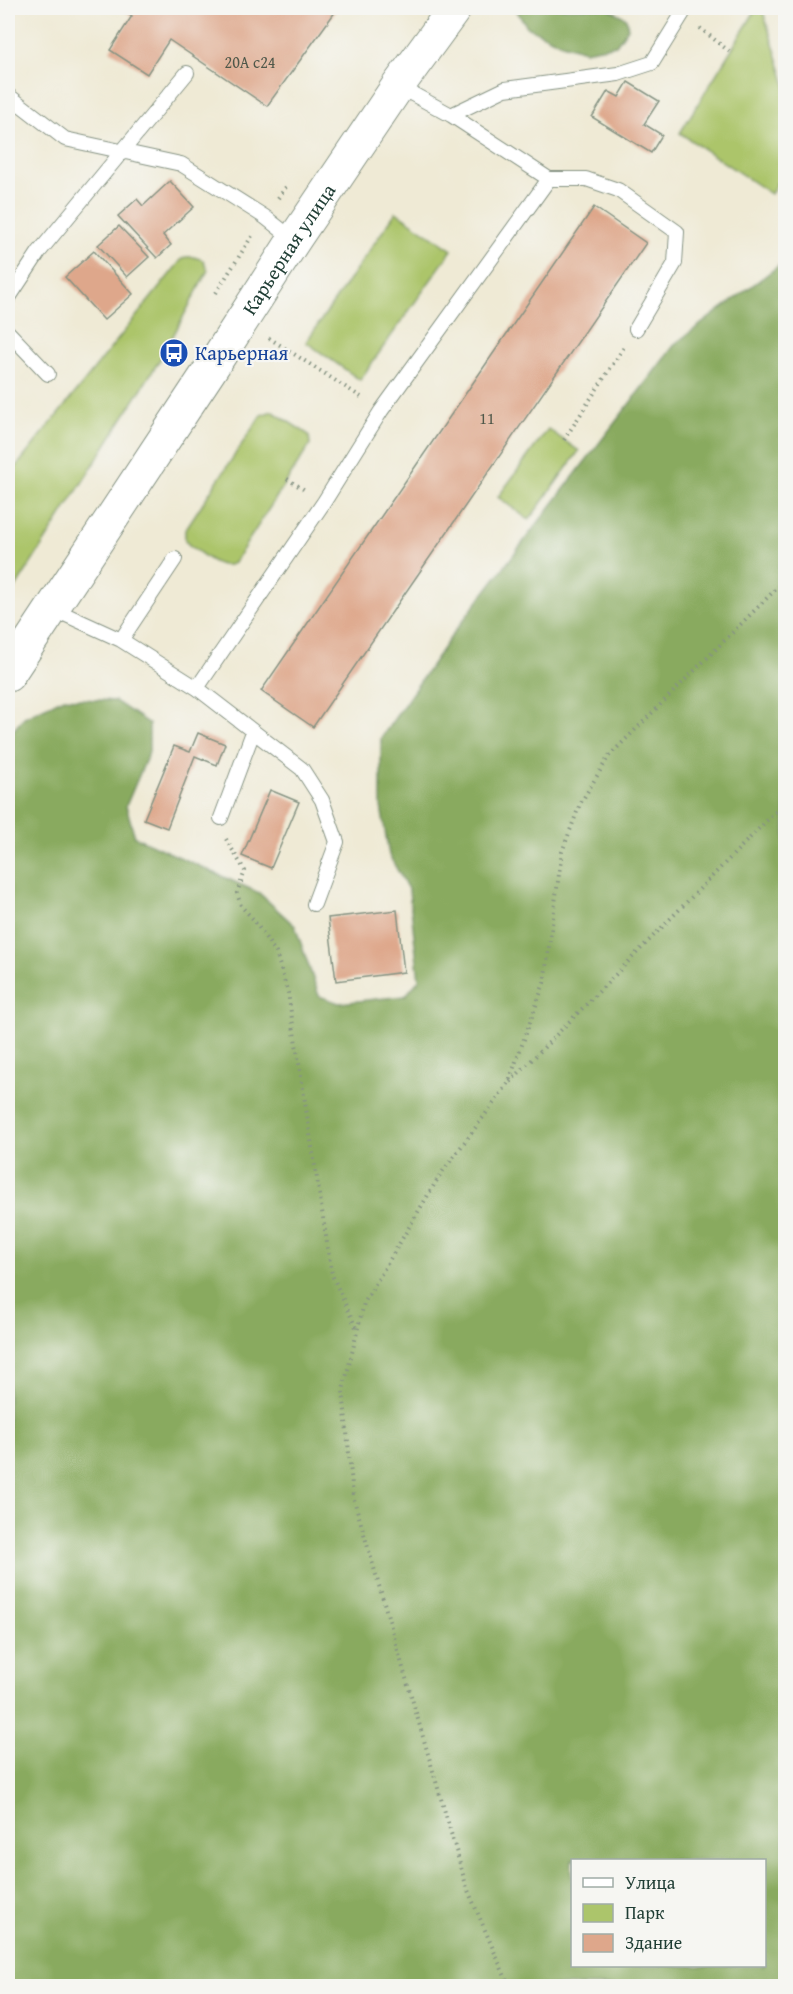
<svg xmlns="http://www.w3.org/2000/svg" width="793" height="1994" viewBox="0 0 793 1994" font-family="'Gentium Book Plus',serif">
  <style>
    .green { fill: #acc56b; stroke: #668150; stroke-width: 1.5 }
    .forest { fill: #89aa5f; stroke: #54744a; stroke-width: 1.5; fill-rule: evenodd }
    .building { fill: #dea78b }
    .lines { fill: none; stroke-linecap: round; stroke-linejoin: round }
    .service-casing { stroke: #879484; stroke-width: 16 }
    .tertiary-casing { stroke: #879484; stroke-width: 35 }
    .path { stroke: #879484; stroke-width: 4; stroke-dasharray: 1.5 4.5; stroke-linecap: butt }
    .service { stroke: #fff; stroke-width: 14 }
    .tertiary { stroke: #fff; stroke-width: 33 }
    .labels { text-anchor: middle; stroke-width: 4.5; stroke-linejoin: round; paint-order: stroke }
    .number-label { font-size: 16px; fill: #4f584a }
    .street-label { font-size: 20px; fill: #1f3d34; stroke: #f6f6f2 }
    .transit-label { font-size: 20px; fill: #164399; stroke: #f6f6f2; text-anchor: start }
  </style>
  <rect width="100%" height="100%" fill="#f6f6f2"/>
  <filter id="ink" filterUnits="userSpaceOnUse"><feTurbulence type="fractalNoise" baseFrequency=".0167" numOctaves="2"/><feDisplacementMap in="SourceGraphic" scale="12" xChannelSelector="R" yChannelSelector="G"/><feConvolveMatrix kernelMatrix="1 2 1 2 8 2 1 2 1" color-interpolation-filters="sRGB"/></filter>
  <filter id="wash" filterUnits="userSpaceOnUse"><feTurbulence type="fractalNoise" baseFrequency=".008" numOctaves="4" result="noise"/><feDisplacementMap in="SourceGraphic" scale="24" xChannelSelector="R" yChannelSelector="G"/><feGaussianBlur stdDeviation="1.35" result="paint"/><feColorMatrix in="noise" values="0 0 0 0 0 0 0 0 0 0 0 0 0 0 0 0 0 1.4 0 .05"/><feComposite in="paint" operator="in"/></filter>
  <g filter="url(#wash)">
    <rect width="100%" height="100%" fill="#efead5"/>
    <path class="green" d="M757,8H762L786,85L785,170L771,194L680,133Z
      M396,212L452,250L360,380L306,342Z
      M186,257H194L203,260L208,270L164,353L8,600V477L182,259Z
      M272,411L309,435L310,445L234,563C219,572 202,553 189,545L185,540V530L261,415Z
      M548,429L579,451L529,520L498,497Z"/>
    <path class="forest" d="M515,8H608L626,18L628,28L616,45L585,51L562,44L527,27Z
      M785,261V1986H8V737L24,717L64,698L115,701L149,724V752L126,806L135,837L259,893L295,926L319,996L339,1003L405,996L419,980L409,891L389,855L381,806V738L455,631L676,343ZM572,1860H764V1966H572Z"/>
    <g id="blocks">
      <path class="building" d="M120,8H338L267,106L169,40L147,74L110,50L132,16Z
        M628,82L659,101L644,124L662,135L651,153L592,117L608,91L619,97Z
        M170,181L194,207L163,235L171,245L157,258L118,216L137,199L143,206Z
        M594,207L646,243L313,727L261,691Z
        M119,226L149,257L127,277L98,245Z
        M94,251L133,294L104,320L65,277Z
        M198,733L225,744L217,765L195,756L167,828L144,819L174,746L190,752Z
        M270,790L299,802L271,868L242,856Z
        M397,910L404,972L336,981L328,918Z"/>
    </g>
  </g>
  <g filter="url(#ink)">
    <use href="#blocks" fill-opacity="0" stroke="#879484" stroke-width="1.5"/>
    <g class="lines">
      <g class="service-casing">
        <path id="service" d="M398,86L451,115L505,89L618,74L652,63L686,8
          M8,95L65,139L181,164L265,217L294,240
          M549,179H586L618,190L677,232L675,263L636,329
          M8,299L39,252L187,73
          M8,332L48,374
          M51,608L121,640L197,688L324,502L381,411L549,179L451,115
          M121,640L175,559
          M197,688L302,769L322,800L337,842L314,904
          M221,818L253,732"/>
      </g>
      <g class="tertiary-casing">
        <g id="tertiary">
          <path id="s1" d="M8,675L212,367L294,240L398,86L455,8"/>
        </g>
      </g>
      <path class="path" d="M700,28L730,52
        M278,198L288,184
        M216,293L252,236
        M269,338L361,397
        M564,440L624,347
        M287,479L305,490
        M226,839L245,871L237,893L241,906L253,919L276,953L288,993L332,1275L357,1330
        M510,1082L786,801
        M509,1986L467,1888L353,1496L343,1390L364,1303L440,1175L508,1084L544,983L562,852L580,804L609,756L786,579"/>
      <use href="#service" class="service"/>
      <use href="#tertiary" class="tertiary"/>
    </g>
  </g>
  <defs>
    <g id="bus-disc" transform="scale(1.5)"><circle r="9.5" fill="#1a4fb4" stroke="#f6f6f2"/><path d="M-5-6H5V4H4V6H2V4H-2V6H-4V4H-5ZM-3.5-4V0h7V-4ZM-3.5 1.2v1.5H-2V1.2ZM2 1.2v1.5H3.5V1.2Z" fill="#fff"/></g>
  </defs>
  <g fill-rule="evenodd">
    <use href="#bus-disc" x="174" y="353"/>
  </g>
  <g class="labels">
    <g class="number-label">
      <text x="250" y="68">20А с24</text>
      <text x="487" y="424">11</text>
    </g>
    <g class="street-label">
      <text dy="7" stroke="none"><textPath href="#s1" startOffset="510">Карьерная улица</textPath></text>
    </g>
    <g class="transit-label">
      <text x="195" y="360">Карьерная</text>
    </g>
  </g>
  <rect width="793" height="1994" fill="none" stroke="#f6f6f2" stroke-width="30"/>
  <rect x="571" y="1859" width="195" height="108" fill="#f6f6f2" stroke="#a0aca6" stroke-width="1.5"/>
  <rect x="583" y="1878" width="30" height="9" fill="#ffffff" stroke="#a0aca6" stroke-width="1.5"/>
  <text x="625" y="1889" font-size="18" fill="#1f3d34">Улица</text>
  <rect x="583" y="1904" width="30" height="18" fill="#acc56b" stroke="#a0aca6" stroke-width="1.5"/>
  <text x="625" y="1919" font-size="18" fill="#1f3d34">Парк</text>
  <rect x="583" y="1934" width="30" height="18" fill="#dea78b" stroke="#a0aca6" stroke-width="1.5"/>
  <text x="625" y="1949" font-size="18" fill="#1f3d34">Здание</text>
</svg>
